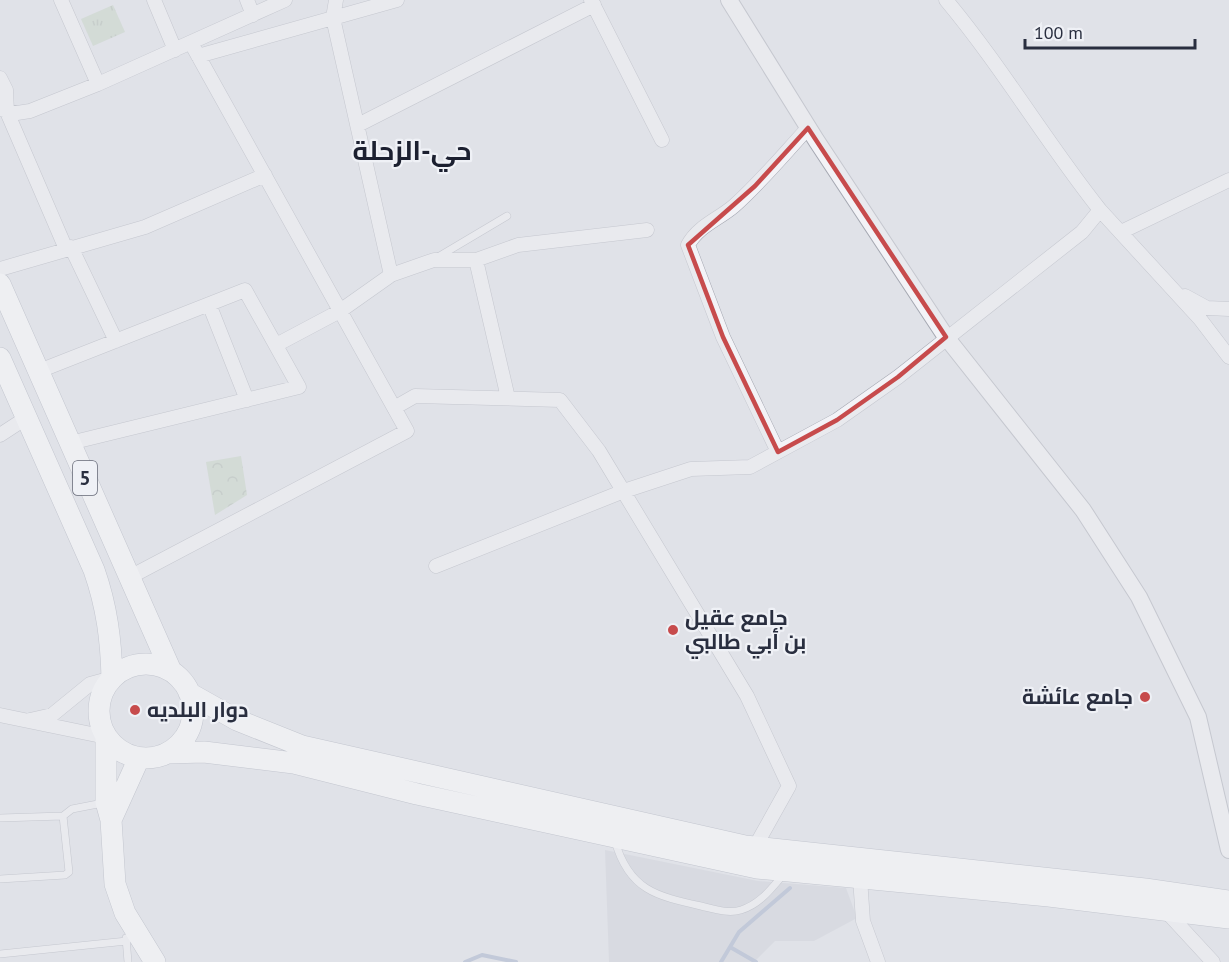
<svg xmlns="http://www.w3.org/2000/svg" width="1229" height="962" viewBox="0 0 1229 962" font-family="'PT Sans',Cairo,sans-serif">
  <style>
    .built { fill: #ced1da }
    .forest { fill: url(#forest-crowns) }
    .park { fill: url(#park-tufts) }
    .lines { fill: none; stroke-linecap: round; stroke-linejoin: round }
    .stream { stroke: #9dabc7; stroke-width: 4 }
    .service-casing { stroke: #a5a8b2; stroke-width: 8 }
    .minor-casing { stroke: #a5a8b2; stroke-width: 15 }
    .tertiary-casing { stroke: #a5a8b2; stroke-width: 18 }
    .primary-casing { stroke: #a0a5b3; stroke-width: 22 }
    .service { stroke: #f3f3f7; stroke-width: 7 }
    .minor { stroke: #f3f3f7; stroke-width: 14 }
    .tertiary { stroke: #f3f3f7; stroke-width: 16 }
    .primary { stroke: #fff; stroke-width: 21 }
    .marked { fill: none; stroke: #c74b4c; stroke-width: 4.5; stroke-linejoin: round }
    .poi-dot { fill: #c74b4c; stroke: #eff1f6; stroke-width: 2 }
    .labels { text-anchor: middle; stroke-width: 4.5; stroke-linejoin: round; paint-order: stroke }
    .shield { fill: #eff1f6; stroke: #646876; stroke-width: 1.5 }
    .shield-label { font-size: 20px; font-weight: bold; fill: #292e3f }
    .poi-label { font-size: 21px; font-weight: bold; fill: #292e3f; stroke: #eff1f6; text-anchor: start }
    .district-label { font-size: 27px; font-weight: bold; fill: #1c2030; stroke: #eff1f6 }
  </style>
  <defs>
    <pattern id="forest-crowns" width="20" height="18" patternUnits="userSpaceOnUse" patternTransform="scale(1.5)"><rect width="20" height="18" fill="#c3d2c2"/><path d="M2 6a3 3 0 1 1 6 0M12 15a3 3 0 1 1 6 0" fill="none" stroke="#a8b5a8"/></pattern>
    <pattern id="park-tufts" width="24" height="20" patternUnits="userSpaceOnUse" patternTransform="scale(1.5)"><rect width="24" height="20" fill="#c3d2c2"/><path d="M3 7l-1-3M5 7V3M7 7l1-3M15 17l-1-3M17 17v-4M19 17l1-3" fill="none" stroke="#a8b5a8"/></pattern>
  </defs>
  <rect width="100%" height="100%" fill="#e0e2e8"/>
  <path class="built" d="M605,850L758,881L846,888L857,918L814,941H775L754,962H609Z"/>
  <path class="forest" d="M241,456L247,495L215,515L206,462Z"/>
  <path class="park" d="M113,5L125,32L93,46L81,19Z"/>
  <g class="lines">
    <path class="stream" d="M730,947L756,962
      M465,962L482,955L516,962
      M721,962L739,932L790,888"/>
    <g class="service-casing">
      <path id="service" d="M438,257L507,216
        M0,818L63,816L72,809L103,803
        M615,841C629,890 656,896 701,906C714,909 728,914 741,910C760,904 771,889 783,875
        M0,879L65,875L69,872L63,816
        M126,938L128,962
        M0,954L127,941"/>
    </g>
    <g class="minor-casing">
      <path id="minor" d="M61,0L98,84
        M154,0L175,50
        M247,0L253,15
        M336,0L333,18L391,275
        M591,0L662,140
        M198,56L397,0
        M0,78L6,90L7,112L66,249
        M0,109L17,113L30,111L98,84L285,0
        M358,125L594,5
        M1100,210L1200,319L1229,357
        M1121,232L1229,180
        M71,247L116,341
        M476,260L508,398
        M0,269L145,227L265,175
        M1185,296L1207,308L1229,309
        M209,304L247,400
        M276,345L340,311L391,275L434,260H476L518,245L647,230
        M39,371L245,290L299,387L70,443
        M394,408L415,396L560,400L599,451L747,696L789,786L755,847
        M0,435L26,418
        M778,452L723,337L688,245C698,226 719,219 734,206C761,182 784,154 808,128
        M436,566L624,491L691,469L750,467L837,420L898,377L1082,232L1100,210C1046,142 1002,67 946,0
        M128,578L407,431L191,43
        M0,715L106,737
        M30,720L52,715L90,684L112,678
        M860,878L863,921L878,962
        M1164,909L1213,962"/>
    </g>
    <g class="tertiary-casing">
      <path id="tertiary" d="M729,0L816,140L946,337L1083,510L1139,597L1198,717L1229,850"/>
    </g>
    <g class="primary-casing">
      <path id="primary" d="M0,284L171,671
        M0,358L94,570C107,607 111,640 112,678
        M99 711a47 47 0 1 1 94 0a47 47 0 1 1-94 0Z
        M189,693L237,720L302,746L745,846L1145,889L1229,901
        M106,737V802L111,820L115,884L125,913L155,962
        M168,753L204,752L294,763L417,794L757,868L1049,896L1229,918
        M111,820L139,758"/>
    </g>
    <use href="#service" class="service"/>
    <use href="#minor" class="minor"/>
    <use href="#tertiary" class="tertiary"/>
    <use href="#primary" class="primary"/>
  </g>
  <path d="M0 0H1229V962H0ZM808,128L946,337L898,377L837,420L778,452L723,337L688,245L755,186Z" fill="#e0e2e8" fill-opacity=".55" fill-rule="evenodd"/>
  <path class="marked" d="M808,128L946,337L898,377L837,420L778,452L723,337L688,245L755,186Z"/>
  <g class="poi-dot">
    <circle cx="673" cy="630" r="6"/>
    <circle cx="1145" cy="697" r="6"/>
    <circle cx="135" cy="710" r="6"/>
  </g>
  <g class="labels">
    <rect class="shield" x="73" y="461" width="24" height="34" rx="4.5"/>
    <g class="shield-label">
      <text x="85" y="485">5</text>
    </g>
    <g class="poi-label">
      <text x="685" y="625">جامع عقيل<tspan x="685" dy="24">بن أبي طالبي</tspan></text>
      <text x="1133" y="704" text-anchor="end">جامع عائشة</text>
      <text x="147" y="717">دوار البلديه</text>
    </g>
    <g class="district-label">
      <text x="412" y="160">حي-الزحلة</text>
    </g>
  </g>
  <path d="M1025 39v9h170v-9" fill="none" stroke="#292e3f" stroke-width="3"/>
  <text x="1034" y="39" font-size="18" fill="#292e3f" stroke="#eff1f6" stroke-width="4.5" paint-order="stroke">100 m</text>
</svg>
